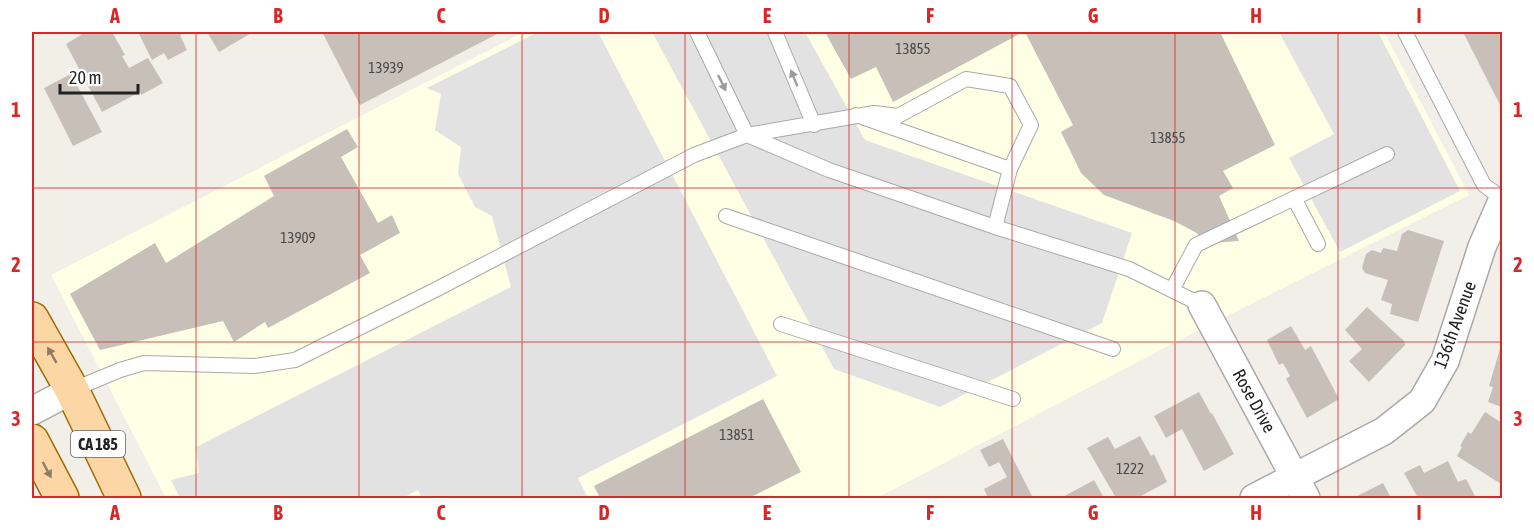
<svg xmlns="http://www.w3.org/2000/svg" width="1534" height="530" viewBox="0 0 1534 530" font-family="'Asap Condensed',sans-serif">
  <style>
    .education { fill: #ffffe5 }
    .parking { fill: #e2e2e2 }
    .building { fill: #c7bfb8 }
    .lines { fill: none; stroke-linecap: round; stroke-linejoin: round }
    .lane-casing { stroke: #a9a9a9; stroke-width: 16 }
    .street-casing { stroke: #a9a9a9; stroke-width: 30 }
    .primary-casing { stroke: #a06b00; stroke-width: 36 }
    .lane { stroke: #fff; stroke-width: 14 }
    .street { stroke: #fff; stroke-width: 27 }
    .primary { stroke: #fcd6a4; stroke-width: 33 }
    .oneway { fill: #9c9c9c }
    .oneway2 { fill: #8f7c63 }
    .grid { fill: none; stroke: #d62828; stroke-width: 1.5; stroke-opacity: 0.55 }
    .labels { text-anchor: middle; stroke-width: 4.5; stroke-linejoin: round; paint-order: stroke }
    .number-label { font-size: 15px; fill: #4b4948 }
    .shield { fill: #fff; stroke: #646464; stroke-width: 1.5 }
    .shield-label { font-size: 16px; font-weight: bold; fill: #222 }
    .street-label { font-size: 18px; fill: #222; stroke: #fff }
    .neatline { fill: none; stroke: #d62828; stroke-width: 2 }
    .grid-label { font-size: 20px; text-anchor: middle; font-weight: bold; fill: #d62828 }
  </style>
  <rect width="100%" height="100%" fill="#f2efe9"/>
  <path class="education" d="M524,32H1384L1469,195L1195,332L877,498H166L51,275Z"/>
  <path class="parking" d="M538,32H598L777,376L578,478L588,498H422L418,490L402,498H180L171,480L199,473L196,447L511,287L492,216L475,207L458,174L461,147L435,130L441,94L427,88Z
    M652,32H805L865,140L1132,233L1102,323L940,407L834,369Z
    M1279,32H1378L1460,191L1340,252L1289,158L1334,134Z"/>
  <path class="building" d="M79,32H112L125,55L122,56L129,68L148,58L163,83L141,95L140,92L102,112L66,44L81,35Z
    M138,32H188L180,35L187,50L168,60L164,53L152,60Z
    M207,32H253L219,52Z
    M322,32H501L360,105Z
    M825,32H1023L893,102L876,67L851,79Z
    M1025,32H1220L1275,145L1223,171L1233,188L1219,196L1239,241L1209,243L1195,232L1174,221L1104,195L1081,173L1061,132L1073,125Z
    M1463,32H1502V109Z
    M71,74L102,132L73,146L44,88Z
    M347,129L358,147L341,157L378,223L392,215L400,233L360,255L370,273L268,328L265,322L234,342L223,321L100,350L70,294L155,243L166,263L274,196L264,176Z
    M1408,230L1444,241L1418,322L1390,314L1392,304L1381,300L1388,280L1365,273L1362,268L1366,254L1372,250L1381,253L1383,248L1397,251L1402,234Z
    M1367,307L1404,341L1405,345L1369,382L1349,361L1362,349L1345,330Z
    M1291,326L1305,350L1311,346L1339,399L1307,418L1286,379L1290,376L1283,363L1279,365L1267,340Z
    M1502,342V407L1488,402L1493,387L1489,386Z
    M1199,392L1211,414L1212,413L1234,454L1204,471L1182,429L1166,438L1154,416Z
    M763,399L801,472L749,498H600L594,486Z
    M1485,412L1502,423V438L1500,441L1502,443V481L1501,484L1457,456L1462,447L1460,446L1468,432L1471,434Z
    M1140,436L1151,456L1154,454L1167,482L1137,498H1116L1087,448L1108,437L1115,449Z
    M1003,439L1033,498H983L987,496L984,489L1007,477L999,462L989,467L980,450Z
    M1448,461L1458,482L1466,479L1476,498H1418L1404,473L1420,465L1424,473Z
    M1094,480L1104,498H1061Z
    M1383,483L1391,498H1353Z"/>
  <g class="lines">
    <g class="lane-casing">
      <path id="lane" d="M697,32L747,135L829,170L995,227
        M775,32L814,125
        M1405,32L1484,185L1502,198
        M1010,169L995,227L1129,269L1202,305
        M1294,198L1318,244
        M726,216L1113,349
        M1172,290L1196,245L1387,154
        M781,324L1013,399
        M72,390L120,370L144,363L254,366L295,360L437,289L694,155L747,135L874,113L898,116L966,79L1010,86L1031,125L1010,169L856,115"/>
    </g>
    <g class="street-casing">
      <path id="street" d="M1202,305L1306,498
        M32,411L72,390
        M1254,498L1384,431L1422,401L1445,361L1482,247L1502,201"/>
    </g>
    <g class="primary-casing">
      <path id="primary" d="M32,319L72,390L124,498
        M32,441L62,498"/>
    </g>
    <use href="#lane" class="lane"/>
    <use href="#street" class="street"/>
    <use href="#primary" class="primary"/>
  </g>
  <defs><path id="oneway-solid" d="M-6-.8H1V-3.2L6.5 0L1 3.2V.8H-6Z" transform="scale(1.5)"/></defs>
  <g class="oneway">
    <use href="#oneway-solid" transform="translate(794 78) rotate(-112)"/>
    <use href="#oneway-solid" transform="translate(722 83) rotate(64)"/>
  </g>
  <g class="oneway2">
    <use href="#oneway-solid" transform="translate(52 355) rotate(-120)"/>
    <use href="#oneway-solid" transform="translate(47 470) rotate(62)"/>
  </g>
  <path class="grid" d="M196,32V498M359,32V498M522,32V498M685,32V498M849,32V498M1012,32V498M1175,32V498M1338,32V498M32,188H1502M32,342H1502"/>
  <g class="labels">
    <g class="number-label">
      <text x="913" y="54">13855</text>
      <text x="386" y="73">13939</text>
      <text x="1168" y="143">13855</text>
      <text x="298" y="243">13909</text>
      <text x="737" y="440">13851</text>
      <text x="1130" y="474">1222</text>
    </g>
    <rect class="shield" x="71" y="431" width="54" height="26" rx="4.5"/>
    <g class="shield-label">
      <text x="98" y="450">CA 185</text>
    </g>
    <g class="street-label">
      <text transform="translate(1455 325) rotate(-70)" y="6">136th Avenue</text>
      <text transform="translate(1254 401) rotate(61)" y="6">Rose Drive</text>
    </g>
  </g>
  <rect width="1534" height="530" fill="none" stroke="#ffffff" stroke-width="66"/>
  <path d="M60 84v9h78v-9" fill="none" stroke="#222222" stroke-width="3"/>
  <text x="69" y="84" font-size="18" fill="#222222" stroke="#ffffff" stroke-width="4.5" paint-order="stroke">20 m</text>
  <rect x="33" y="33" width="1468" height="464" class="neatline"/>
  <g class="grid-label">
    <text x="115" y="23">A</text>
    <text x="278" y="23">B</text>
    <text x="441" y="23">C</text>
    <text x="604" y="23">D</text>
    <text x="767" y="23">E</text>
    <text x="930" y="23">F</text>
    <text x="1093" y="23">G</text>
    <text x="1256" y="23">H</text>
    <text x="1419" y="23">I</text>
    <text x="16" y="117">1</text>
    <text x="1518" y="117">1</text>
    <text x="16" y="272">2</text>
    <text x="1518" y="272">2</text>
    <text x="16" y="426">3</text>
    <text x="1518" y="426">3</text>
    <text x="115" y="520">A</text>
    <text x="278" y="520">B</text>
    <text x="441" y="520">C</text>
    <text x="604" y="520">D</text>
    <text x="767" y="520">E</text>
    <text x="930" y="520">F</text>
    <text x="1093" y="520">G</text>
    <text x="1256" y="520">H</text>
    <text x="1419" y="520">I</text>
  </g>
</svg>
